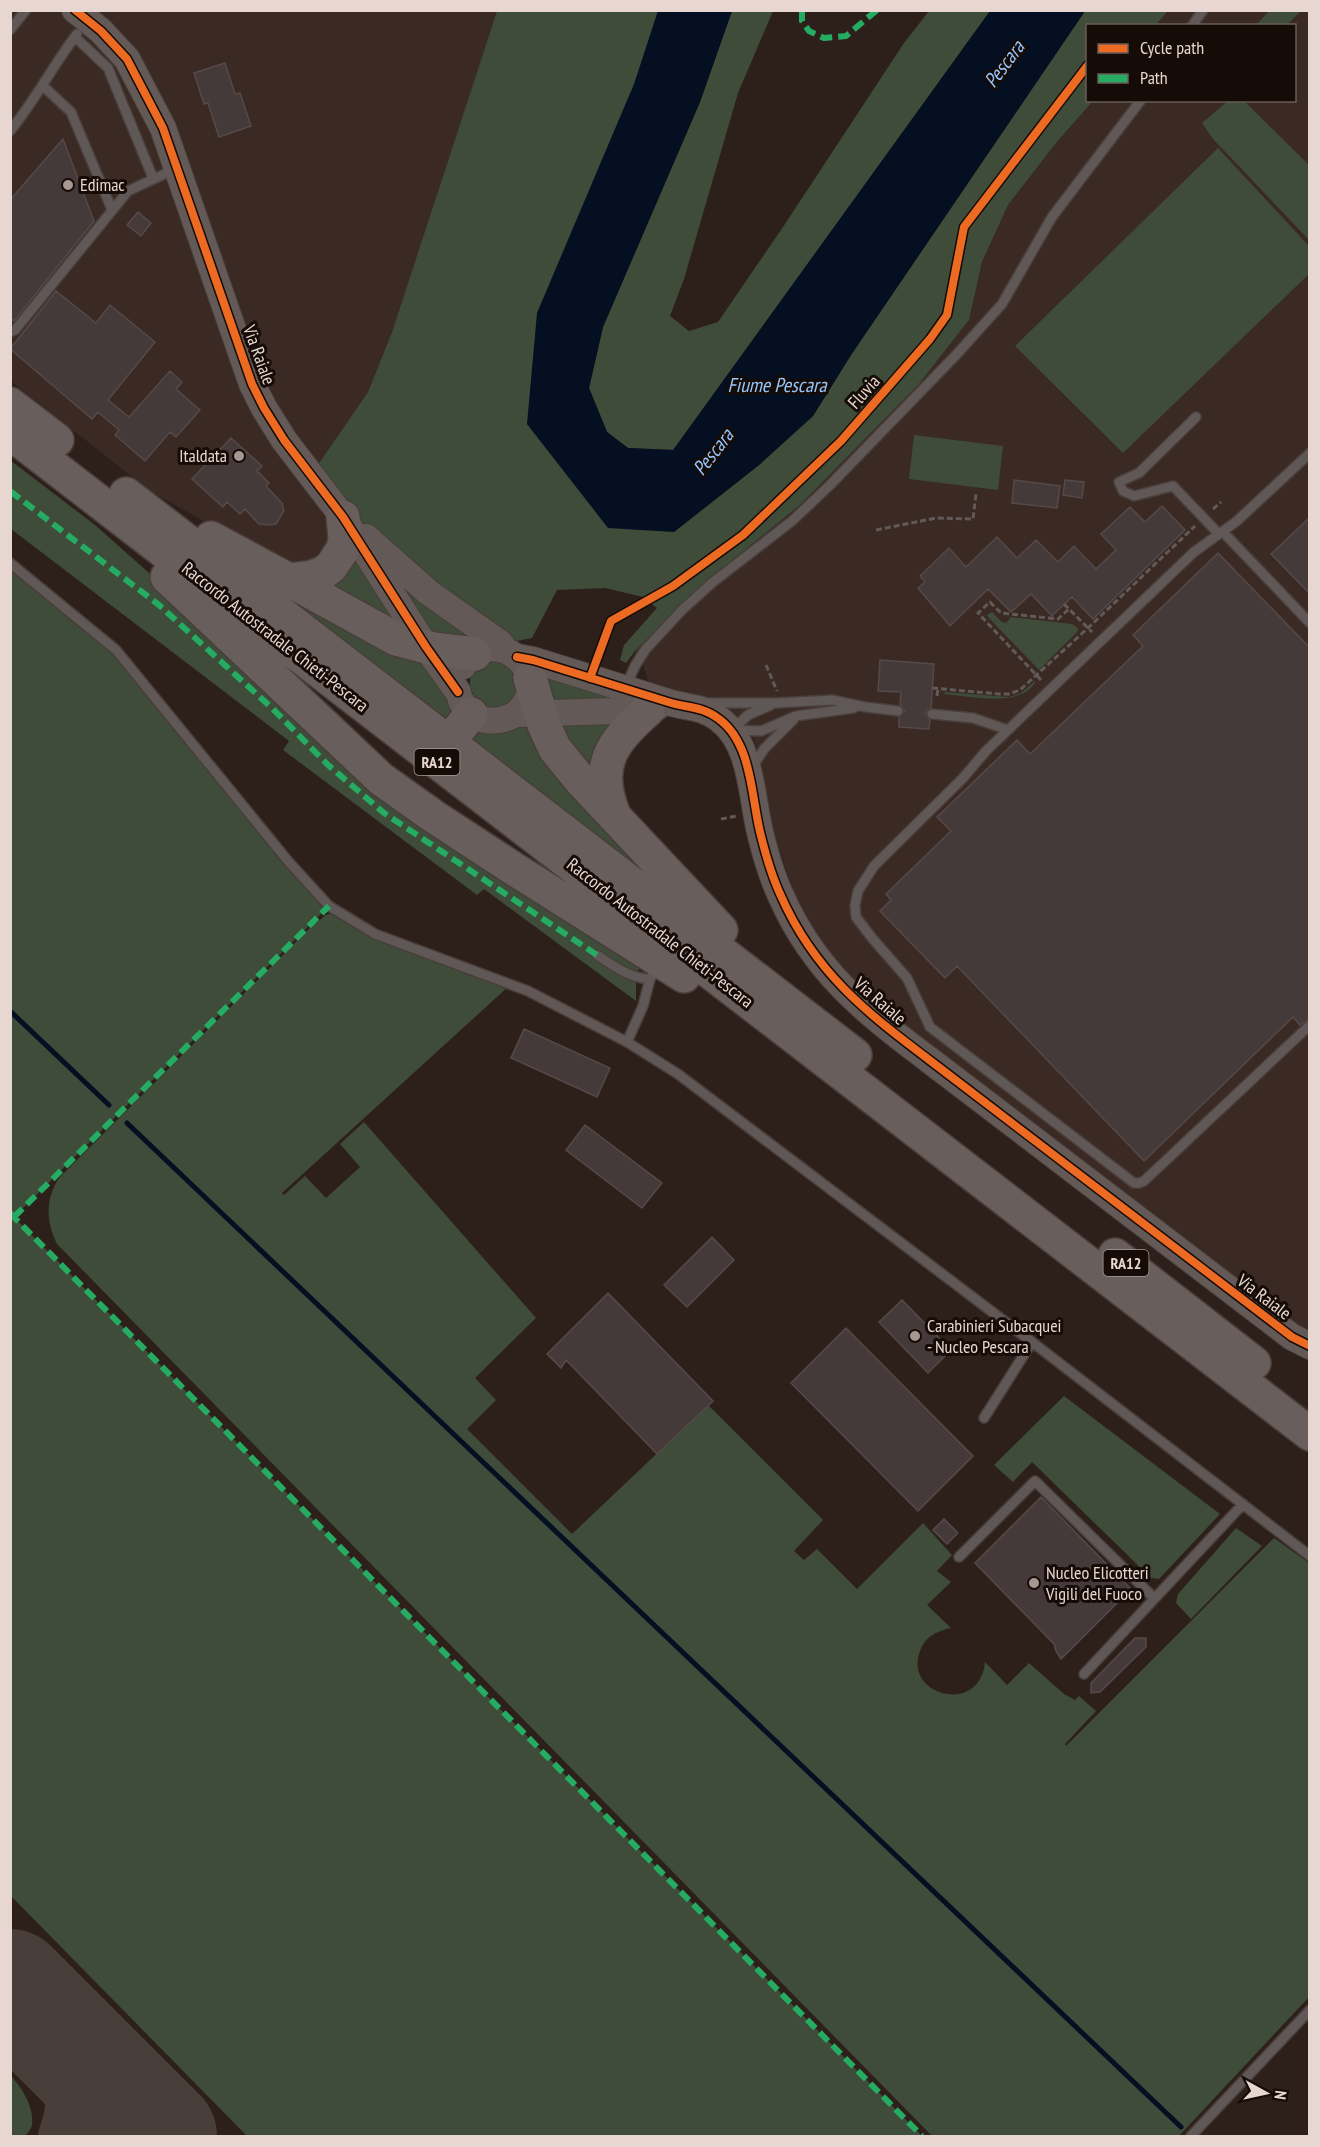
<svg xmlns="http://www.w3.org/2000/svg" width="1320" height="2147" viewBox="0 0 1320 2147" font-family="'PT Sans Narrow',sans-serif">
  <style>
    .industrial { fill: #3b2924 }
    .green { fill: #3e4c39 }
    .water { fill: #040f22 }
    .lines { fill: none; stroke-linecap: round; stroke-linejoin: round }
    .stream { stroke: #040f22; stroke-width: 5 }
    .taxiway { stroke: #483e3a; stroke-width: 46 }
    .runway { stroke: #483e3a; stroke-width: 116 }
    .building { fill: #453a3a; stroke: #55494a; stroke-width: 1.5 }
    .lane-casing { stroke: #493e3a; stroke-width: 12 }
    .secondary-casing { stroke: #493e3a; stroke-width: 28 }
    .highway-casing { stroke: #493e3a; stroke-width: 36 }
    .path { stroke: #625a57; stroke-width: 3; stroke-dasharray: 6 3; stroke-linecap: butt }
    .lane { stroke: #5f5856; stroke-width: 9 }
    .secondary { stroke: #635a57; stroke-width: 26 }
    .highway { stroke: #685e5b; stroke-width: 33 }
    .quiet { stroke: #26ab63; stroke-width: 6; stroke-dasharray: 12 6; stroke-linecap: butt }
    .cycleway-casing { stroke: #150b07; stroke-width: 11 }
    .cycleway { stroke: #ed6a23; stroke-width: 8 }
    .poi-dot { fill: #a79791; stroke: #150b07; stroke-width: 2 }
    .labels { text-anchor: middle; stroke-width: 6; stroke-linejoin: round; paint-order: stroke }
    .shield { fill: #150b07; stroke: #a99a94; stroke-width: 1.5 }
    .shield-label { font-size: 16px; font-weight: bold; fill: #e8d7d0 }
    .poi-label { font-size: 18px; fill: #e8d7d0; stroke: #150b07; text-anchor: start }
    .street-label { font-size: 18px; fill: #e8d7d0; stroke: #150b07 }
    .water-label { font-size: 20px; font-style: italic; fill: #94c6fe; stroke: #150b07 }
  </style>
  <rect width="100%" height="100%" fill="#2d201b"/>
  <path class="industrial" d="M10,11H497L392,332L368,392L315,469L314,500L328,523L327,542L308,565H287L243,543L150,491L11,381Z
    M1168,11H1269L1256,25L1156,26Z
    M1301,11H1309V1335L859,989L826,953L794,893L768,816L763,775L754,739L719,700L696,698L663,689L648,681L643,663L635,651L708,580L800,505L919,384L969,320L982,262L1008,205L1056,143L1093,101L1294,100V26L1287,25Z"/>
  <path class="green" d="M497,11H658L527,424L674,532L759,465L813,416L851,355L1085,11H1168L1156,25L1088,26V100L1093,101L1056,143L1008,205L982,262L969,320L919,384L800,505L708,580L635,651L626,663L620,660L624,645L657,608L643,597L605,588L557,590L532,638L517,641L452,600L371,532L315,469L368,392L392,332Z
    M732,11H773L738,93L684,279L670,316L689,331L718,322L783,227L904,43L929,11H990L674,450L628,448L607,432L589,388L603,327L700,102Z
    M1269,11L1270,10L1301,11L1287,25H1256Z
    M1229,100L1244,101L1309,165V240L1213,139L1202,123Z
    M1218,148L1309,246V274L1123,453L1015,346Z
    M914,435L1003,446L998,490L909,479Z
    M10,460L95,525L167,589L641,967L636,973V1001L484,889L477,895L283,750L289,741L11,529Z
    M351,543L410,636L320,582Z
    M376,557L489,641L430,638Z
    M10,563L116,650L329,906L14,1217L922,2136H247L11,1896Z
    M251,569L420,653L454,707L450,722Z
    M992,612L1002,622L1006,623L1011,617L1072,624L1078,628L1077,632L1039,670L988,617L987,615Z
    M497,659L517,671V695C514,698 510,703 507,705C479,722 454,675 483,663C487,661 492,660 497,659Z
    M538,667L643,702L547,703Z
    M1036,680C1024,709 971,696 944,694L945,692L1009,697L1021,693Z
    M628,717L599,777L549,722Z
    M533,725L658,882L472,739L477,730Z
    M335,913L509,986L282,1193L284,1195L305,1176L326,1198L360,1167L340,1144L364,1122L536,1318L475,1378L496,1400L467,1429L572,1534L708,1405L823,1520L794,1551L804,1560L817,1549L857,1589L923,1523L952,1555L937,1571L951,1582L927,1605L951,1628C936,1631 925,1637 920,1651C903,1696 980,1716 985,1662L1007,1685L1029,1663L1064,1694L1075,1700L1079,1696L1096,1711L1065,1744L1066,1746L1274,1538L1309,1563V1997L1179,2136H932L57,1244C46,1222 45,1199 59,1178L311,927L326,915Z
    M1064,1396L1220,1514L1159,1579L1151,1578L1032,1462L1013,1482L994,1465Z
    M1236,1528L1262,1546L1191,1619L1176,1603L1178,1594Z
    M11,2076C22,2088 34,2106 32,2124C32,2128 28,2133 25,2136H11Z"/>
  <path class="water" d="M658,11H732L700,102L603,327L589,388L607,432L628,448L673,450L990,11H1085L851,355L813,416L759,465L674,532L608,528L527,424L537,313L634,84Z"/>
  <g class="lines">
    <path class="stream" d="M10,1011L109,1105
      M127,1123L1181,2127"/>
    <path class="taxiway" d="M49,2027C68,2063 76,2097 61,2136"/>
    <path class="runway" d="M10,1987L159,2136"/>
  </g>
  <path class="building" d="M225,63L235,94L240,93L251,126L219,137L208,103L204,104L194,73Z
    M63,139L94,221L14,321L10,318V200Z
    M138,212L151,223L141,236L127,225Z
    M56,291L96,323L110,305L155,342L108,400L129,417L170,371L182,382L176,389L200,410L176,437L170,432L145,461L115,435L119,430L98,412L92,419L10,349Z
    M231,438L262,466L257,471L269,483L266,486L282,503L284,511L276,524L270,525L259,524L245,509L240,514L227,502L223,507L192,479Z
    M1014,480L1060,486L1057,508L1012,503Z
    M1065,480L1084,482L1082,498L1063,495Z
    M1162,506L1185,530L1093,619L1072,597L1052,616L1031,594L1011,612L988,589L950,626L918,588L925,582L920,576L949,548L966,567L997,537L1017,558L1036,540L1058,562L1074,546L1096,569L1116,550L1101,534L1130,507L1145,522Z
    M1310,517V594L1271,554Z
    M1218,553L1310,648V1018L1300,1025L1293,1017L1144,1161L957,966L945,978L880,911L891,900L886,894L951,831L937,817L1017,740L1030,754L1143,646L1133,635Z
    M880,660L934,664L931,708L927,710L925,714L930,720L929,729L899,727V717L905,711L900,705L901,692L878,691Z
    M524,1029L610,1068L597,1097L511,1058Z
    M585,1125L662,1183L642,1208L566,1150Z
    M712,1237L734,1260L687,1307L664,1285Z
    M608,1293L713,1401L657,1454L566,1360L561,1368L547,1354Z
    M902,1300L951,1350L928,1373L879,1322Z
    M846,1328L973,1456L918,1511L791,1383Z
    M1041,1497L1131,1589L1061,1659L1056,1651L1054,1644L975,1563Z
    M944,1519L958,1533L947,1544L933,1530Z
    M1135,1638H1146V1647L1100,1692L1091,1693V1683Z"/>
  <g class="lines">
    <g class="lane-casing">
      <path id="lane" d="M1192,26L1203,10
        M10,30L26,10
        M75,37L108,68L153,178
        M43,86L71,112L112,210
        M10,131C35,101 53,65 77,34
        M10,332L15,330L128,191L175,169
        M1196,417L1139,473L1119,482L1123,491L1134,496L1173,486L1219,534
        M1310,453L1237,521L1194,552L986,751L963,778L874,866L858,891L855,905L856,917L872,938L907,978L930,1027L1134,1183H1139L1144,1181L1310,1025
        M1223,532L1310,623
        M10,563L116,650L288,861L329,906L375,934L528,991L627,1042L678,1074L1032,1342L1310,1556
        M626,686L635,666L645,650L682,610L713,582L792,521L830,485L957,354L1002,304L1052,217L1141,100
        M706,703H776L833,700L865,707L898,711
        M932,714L973,718L1008,730
        M732,730L748,715L771,705
        M733,730L761,731L796,716L854,708
        M752,768L764,749L794,719
        M597,955C614,966 629,978 650,979L659,966
        M627,1042L643,1006L650,979
        M984,1418L1032,1342
        M959,1557L1035,1481L1154,1598
        M1084,1674L1243,1504
        M1191,2136L1310,2010"/>
    </g>
    <g class="secondary-casing">
      <path id="secondary" d="M75,10L101,31L127,59L163,128L252,384L264,408L284,440L343,517L426,647L458,692
        M366,537L428,592L500,643L506,651
        M517,657L533,660C578,674 623,688 668,702C686,708 703,706 719,719C753,744 751,799 761,836C766,856 772,877 781,896C815,973 867,1013 932,1062L1292,1337L1310,1346
        M463,666C492,620 560,674 516,714
        M461,701C473,723 495,725 516,714L648,710L657,707"/>
    </g>
    <g class="highway-casing">
      <path id="highway" d="M10,404L57,440
        M10,433L1310,1434
        M126,494L855,1055
        M211,538L289,580L312,577L323,573L331,567L343,549L345,538L343,517
        M167,577L381,779L433,816L511,867L684,976
        M289,580L396,639L434,649L475,654
        M530,678L544,725L555,749L582,782L721,930
        M459,729L471,714
        M614,815C594,766 611,742 648,710
        M1115,1255L1254,1363"/>
    </g>
    <path class="path" d="M1213,509L1221,502
      M876,530L936,518L973,519L976,494
      M1064,604L1092,632
      M766,665L777,691
      M1041,680L978,613L990,602L1001,613L1058,619L1069,609
      M932,688L999,694H1009L1020,690L1088,628L1195,526
      M937,696L938,688
      M721,819L737,816"/>
    <use href="#lane" class="lane"/>
    <use href="#secondary" class="secondary"/>
    <use href="#highway" class="highway"/>
    <path class="quiet" d="M802,10V21L809,31L824,38L846,36L877,10
      M10,491L159,605L273,709L328,765L384,813L597,955
      M10,1213L922,2136
      M14,1217L329,906"/>
    <g class="cycleway-casing">
      <path id="cycleway" d="M75,10L101,31L127,59L163,128L252,384L264,408L284,440L343,517L426,647L458,692
        M517,657L533,660C578,674 623,688 668,702C686,708 703,706 719,719C753,744 751,799 761,836C766,856 772,877 781,896C815,973 867,1013 932,1062L1292,1337L1310,1346
        M590,678L611,621L673,586L743,535L841,441L930,339L947,315L964,227L1088,65"/>
    </g>
    <use href="#cycleway" class="cycleway"/>
  </g>
  <g class="poi-dot">
    <circle cx="68" cy="185" r="6"/>
    <circle cx="239" cy="456" r="6"/>
    <circle cx="915" cy="1336" r="6"/>
    <circle cx="1034" cy="1583" r="6"/>
  </g>
  <g class="labels">
    <g class="shield">
      <rect x="414.5" y="749" width="45" height="26" rx="4.5"/>
      <rect x="1103.5" y="1250" width="45" height="26" rx="4.5"/>
    </g>
    <g class="shield-label">
      <text x="437" y="768">RA12</text>
      <text x="1126" y="1269">RA12</text>
    </g>
    <g class="poi-label">
      <text x="80" y="191">Edimac</text>
      <text x="227" y="462" text-anchor="end">Italdata</text>
      <text x="927" y="1332">Carabinieri Subacquei<tspan x="927" dy="21">- Nucleo Pescara</tspan></text>
      <text x="1046" y="1579">Nucleo Elicotteri<tspan x="1046" dy="21">Vigili del Fuoco</tspan></text>
    </g>
    <g class="street-label">
      <text transform="translate(259 355) rotate(70)" y="6">Via Raiale</text>
      <text transform="translate(864 392) rotate(-48)" y="6">Fluvia</text>
      <text transform="translate(275 637) rotate(38)" y="6">Raccordo Autostradale Chieti-Pescara</text>
      <text transform="translate(660 933) rotate(38)" y="6">Raccordo Autostradale Chieti-Pescara</text>
      <text transform="translate(880 1001) rotate(41)" y="6">Via Raiale</text>
      <text transform="translate(1264 1297) rotate(37)" y="6">Via Raiale</text>
    </g>
    <g class="water-label">
      <text transform="translate(1004 64) rotate(-53)" y="7">Pescara</text>
      <text x="777" y="392">Fiume Pescara</text>
      <text transform="translate(713 452) rotate(-52)" y="7">Pescara</text>
    </g>
  </g>
  <rect width="1320" height="2147" fill="none" stroke="#e8d7d0" stroke-width="24"/>
  <rect x="1086" y="24" width="210" height="78" fill="#150b07" stroke="#695d57" stroke-width="1.5"/>
  <rect x="1098" y="44" width="30" height="9" fill="#ed6a23" stroke="#695d57" stroke-width="1.5"/>
  <text x="1140" y="54" font-size="18" fill="#e8d7d0">Cycle path</text>
  <rect x="1098" y="74" width="30" height="9" fill="#26ab63" stroke="#695d57" stroke-width="1.5"/>
  <text x="1140" y="84" font-size="18" fill="#e8d7d0">Path</text>
  <g transform="translate(1266 2093) rotate(98)" stroke="#150b07" stroke-width="4.5" paint-order="stroke">
  <path d="M0-4.5L10 22L0 15L-10 22Z" fill="#e8d7d0"/>
  <text y="-9" font-size="16" font-weight="bold" text-anchor="middle" fill="#e8d7d0">N</text>
  </g>
</svg>
